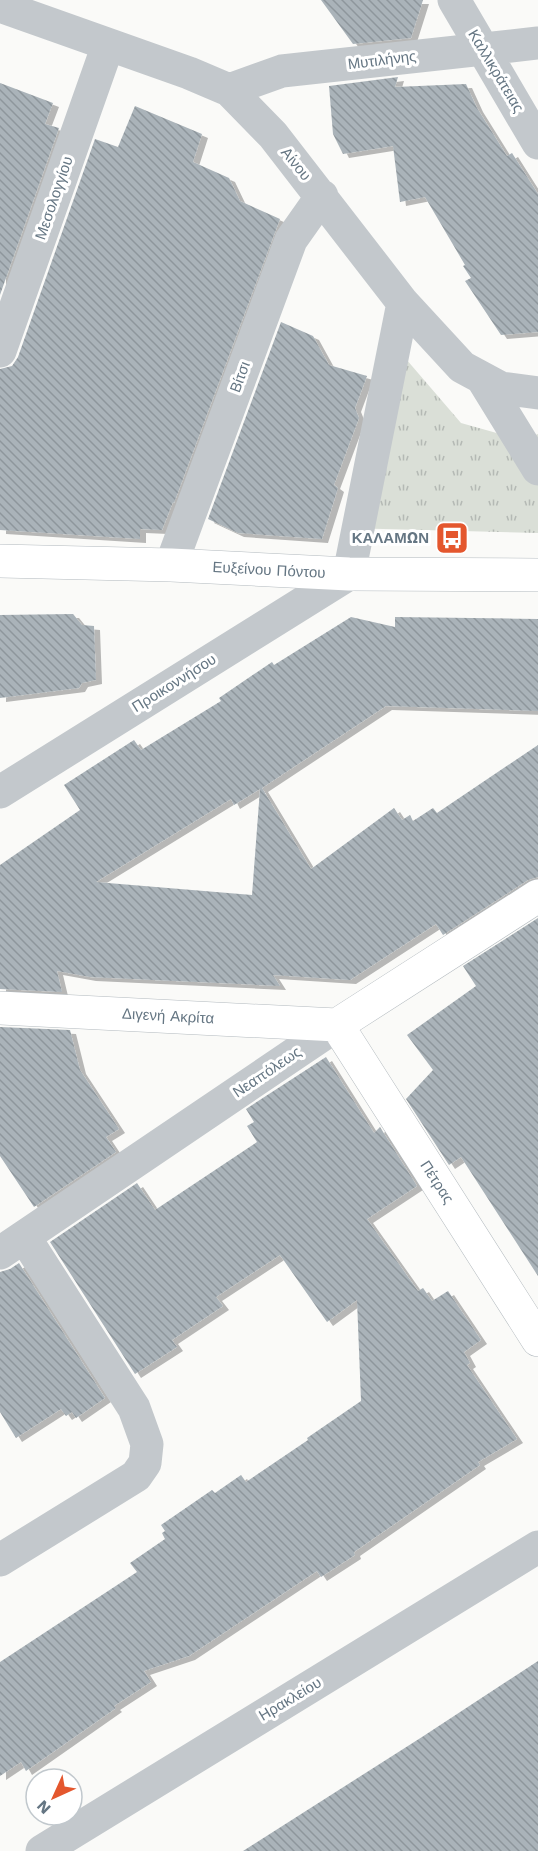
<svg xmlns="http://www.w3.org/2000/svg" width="538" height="1851" viewBox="0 0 538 1851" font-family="'Work Sans',sans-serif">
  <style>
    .park { fill: url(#park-tufts) }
    .building { fill: url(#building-back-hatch); fill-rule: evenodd; filter: url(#shadow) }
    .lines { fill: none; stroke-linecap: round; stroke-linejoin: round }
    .secondary-casing { stroke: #b3babf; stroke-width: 34 }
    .street { stroke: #c3c8cc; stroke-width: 33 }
    .secondary { stroke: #fff; stroke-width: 33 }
    .labels { text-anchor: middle; stroke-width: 6; stroke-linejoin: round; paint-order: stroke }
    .street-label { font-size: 15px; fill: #657683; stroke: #fff }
    .poi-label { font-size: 15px; font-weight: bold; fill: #657683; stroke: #fff; text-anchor: end }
  </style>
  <defs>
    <pattern id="park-tufts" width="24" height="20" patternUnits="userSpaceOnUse" patternTransform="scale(1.5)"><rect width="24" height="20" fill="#dadfd7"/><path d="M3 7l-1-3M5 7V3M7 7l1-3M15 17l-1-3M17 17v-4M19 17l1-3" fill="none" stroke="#b4b9b4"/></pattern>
    <pattern id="building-back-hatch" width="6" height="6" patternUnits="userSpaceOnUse" patternTransform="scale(1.5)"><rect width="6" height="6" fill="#aab3b9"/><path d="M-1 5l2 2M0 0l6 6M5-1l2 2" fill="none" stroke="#8e969c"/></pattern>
    <filter id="shadow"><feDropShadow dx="6" dy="4" stdDeviation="0" flood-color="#0004"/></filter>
  </defs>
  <rect width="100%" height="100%" fill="#fafaf8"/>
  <path class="park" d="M406,359L461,423L522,440L538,434V533L344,528Z"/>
  <path class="building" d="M321,0H423L411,38L353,44Z
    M398,77L395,87L466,84L477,108L507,156L512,153L538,194V332L501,335L465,281L471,278L463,266L465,265L425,197L400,202L393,146L343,154L333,134L329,86Z
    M0,83L53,103L45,124L59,128L0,295Z
    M135,106L202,134L193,162L229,178L240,201L280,219L174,503L173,502L162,530L140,529V539L0,530V369L12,366L18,357L95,139L118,147Z
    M281,322L313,336L329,365L367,376L355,408L359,418L334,485L338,488L322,539L238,533L208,519Z
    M73,614L82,625L94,626L96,680L82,683L79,688L0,698V615Z
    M351,617L395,627V617L538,619V711L386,706L262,788L311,869L394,808L402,820L410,815L413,821L433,808L437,813L538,745V877L528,880L443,935L436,924L350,980L273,975L280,986L90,977L57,971L62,992L0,989V865L80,810L64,785L134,740L141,750L221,701L219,698L272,662L274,665ZM260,789L252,895L96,882L231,799L234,805Z
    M538,918V1276L461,1157L449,1165L406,1099L433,1070L407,1035L476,986L463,966Z
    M0,1027L70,1030L80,1070L119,1129L106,1137L116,1152L34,1207L0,1156Z
    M326,1057L374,1133L380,1127L417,1186L367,1219L418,1291L423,1288L432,1301L448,1291L481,1340L464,1352L470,1363L467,1365L517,1439L478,1462L480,1465L354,1552L355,1555L321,1577L317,1571L189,1656L144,1671L151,1682L114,1706L116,1708L26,1771L21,1762L0,1776V1662L137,1572L130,1563L165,1539L162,1533L165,1531L161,1525L212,1490L215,1493L241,1475L246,1482L308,1440L307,1438L361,1401L357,1300L327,1322L280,1255L216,1297L223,1306L172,1340L177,1347L135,1374L50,1242L137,1183L155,1210L257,1142L247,1126L254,1122L246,1109Z
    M19,1263L105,1398L76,1418L72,1412L66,1416L61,1409L16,1438L0,1412V1272L10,1269Z
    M538,1661V1851H243L422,1737Z"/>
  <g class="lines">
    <g class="secondary-casing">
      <path id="secondary" d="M0,561L171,565L349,574L538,575
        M0,1008L337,1025
        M337,1025L538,1340
        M337,1025L538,896"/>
    </g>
    <path class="street" d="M454,0L538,143
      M0,6L189,73L229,90L273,135L403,303L462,367L501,388L538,393
      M229,90L282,71L538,43
      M0,351L108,45
      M482,378L538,469
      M171,565L291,240L322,196
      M0,792L349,574L403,303
      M0,1253L337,1025
      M0,1560L136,1476L145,1463L147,1444L134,1408L25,1238
      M42,1851L538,1547"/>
    <use href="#secondary" class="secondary"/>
  </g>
  <defs>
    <g id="bus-square" transform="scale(1.725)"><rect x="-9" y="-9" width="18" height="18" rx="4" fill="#e4572e" stroke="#fff"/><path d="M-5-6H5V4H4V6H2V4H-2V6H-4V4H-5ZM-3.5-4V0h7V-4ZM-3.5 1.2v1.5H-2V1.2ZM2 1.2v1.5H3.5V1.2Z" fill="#fff"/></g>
  </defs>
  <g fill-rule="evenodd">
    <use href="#bus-square" x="452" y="538"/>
  </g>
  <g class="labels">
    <g class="street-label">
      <text transform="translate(382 60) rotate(-7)" y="5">Μυτιλήνης</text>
      <text transform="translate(496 71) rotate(59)" y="5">Καλλικράτειας</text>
      <text transform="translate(296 164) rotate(51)" y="5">Αίνου</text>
      <text transform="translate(54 198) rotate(-71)" y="5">Μεσολογγίου</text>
      <text transform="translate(240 377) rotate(-70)" y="5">Βίτσι</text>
      <text transform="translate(269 570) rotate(3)" y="5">Ευξείνου Πόντου</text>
      <text transform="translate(174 683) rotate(-32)" y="5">Προικοννήσου</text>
      <text transform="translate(168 1016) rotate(3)" y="5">Διγενή Ακρίτα</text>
      <text transform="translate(267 1072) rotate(-34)" y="5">Νεαπόλεως</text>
      <text transform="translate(437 1182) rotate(57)" y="5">Πέτρας</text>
      <text transform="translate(290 1699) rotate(-31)" y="5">Ηρακλείου</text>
    </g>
    <g class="poi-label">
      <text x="429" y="543">ΚΑΛΑΜΩΝ</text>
    </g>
  </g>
  <g transform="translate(54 1797) rotate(225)"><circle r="28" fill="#ffffff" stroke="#c1c8cd" stroke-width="1.5"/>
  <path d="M0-4.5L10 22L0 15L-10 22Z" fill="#e4572e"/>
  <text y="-9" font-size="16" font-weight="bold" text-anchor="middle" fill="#657683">N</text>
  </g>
</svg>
